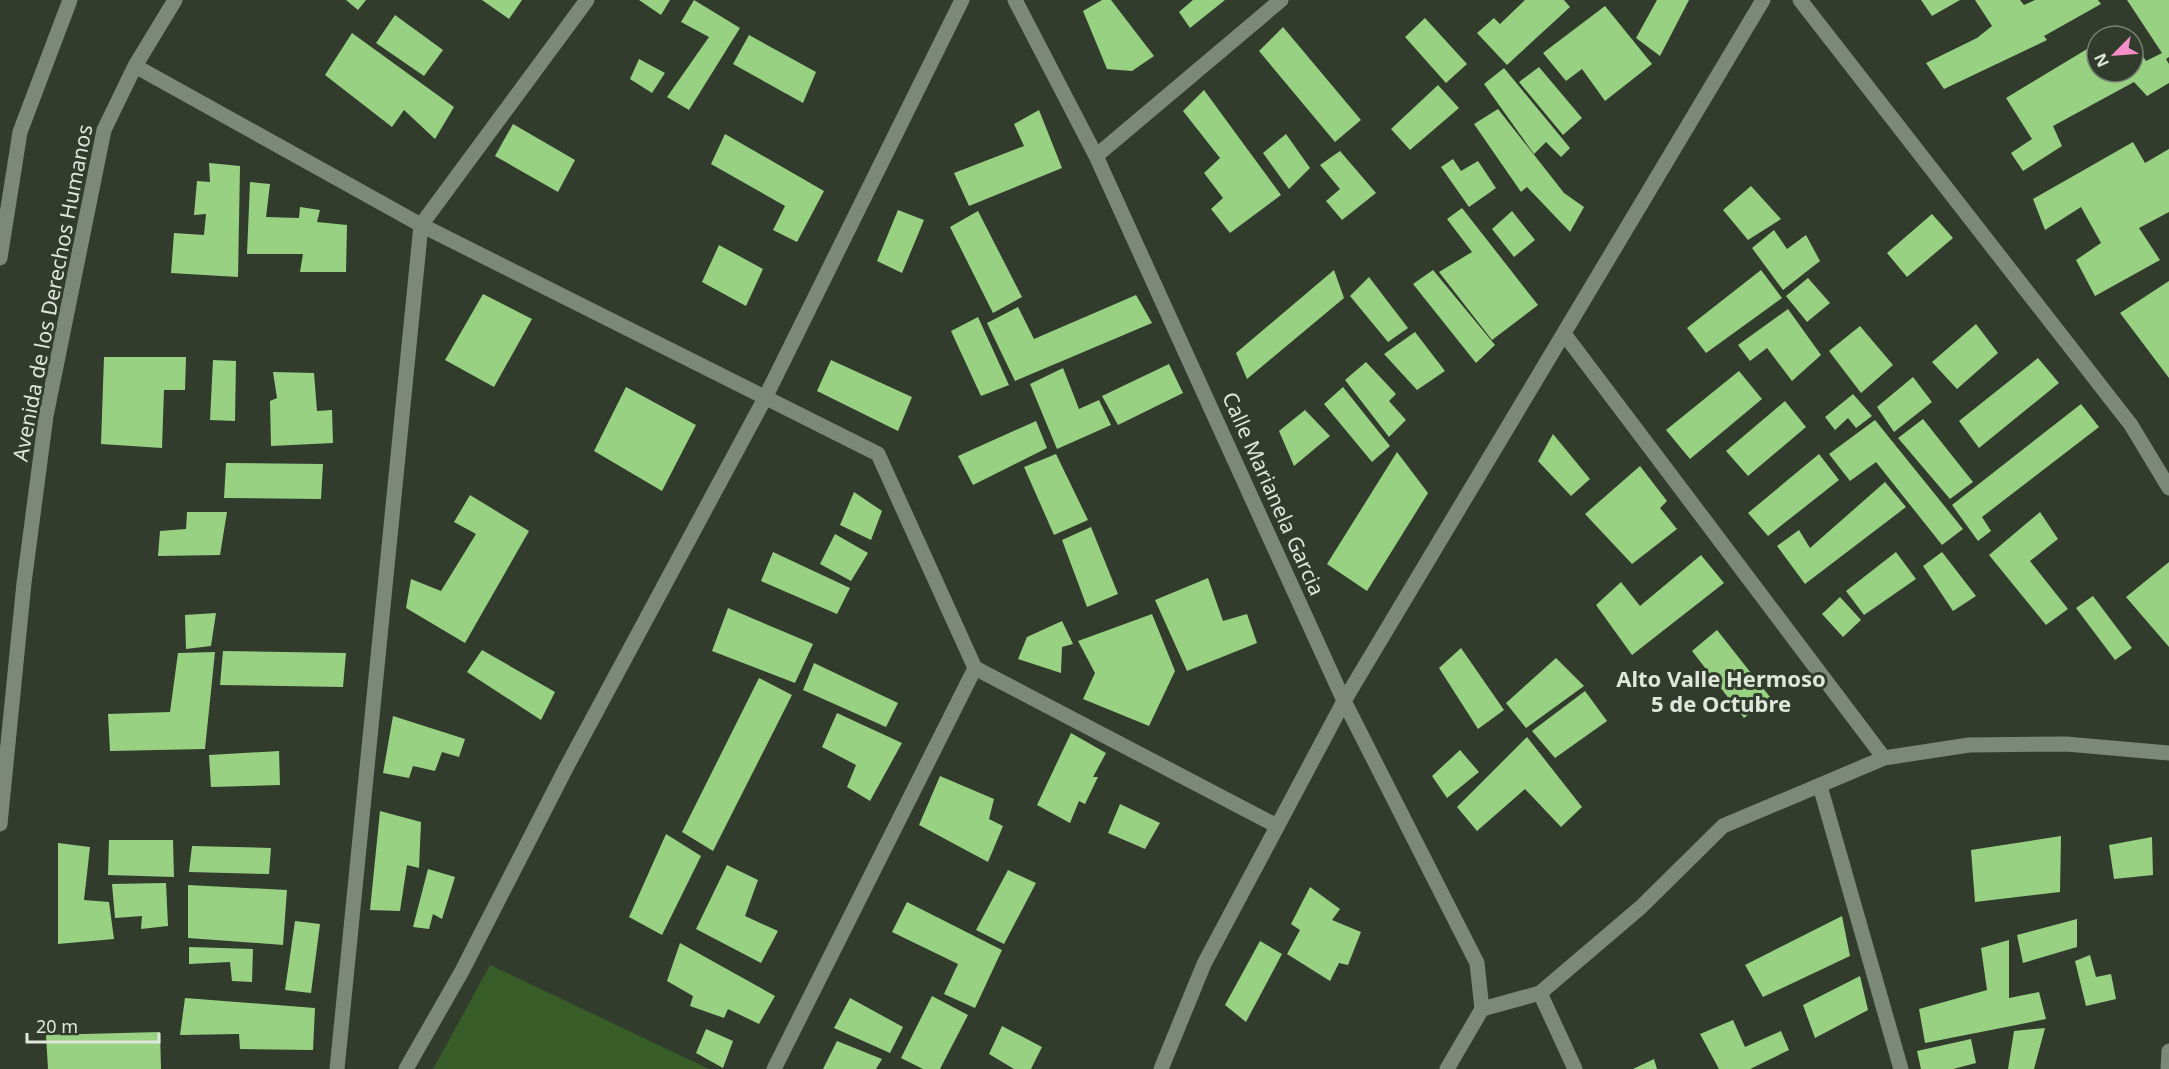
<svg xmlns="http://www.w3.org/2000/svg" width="2169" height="1069" viewBox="0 0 2169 1069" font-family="'Noto Sans',sans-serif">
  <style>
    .green { fill: #385d28 }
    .building { fill: #99d183 }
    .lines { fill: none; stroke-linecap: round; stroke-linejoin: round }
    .minor { stroke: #7c8978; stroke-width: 15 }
    .labels { text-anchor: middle; stroke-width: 6; stroke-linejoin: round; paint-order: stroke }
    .street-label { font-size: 21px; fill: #dfe6dc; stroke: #313c2d }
    .neighbourhood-label { font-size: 22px; font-weight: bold; fill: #dfe6dc; stroke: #313c2d }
  </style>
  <rect width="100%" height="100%" fill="#313c2d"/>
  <path class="green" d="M490,965L709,1069H433Z"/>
  <path class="building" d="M346,0H366L358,10Z
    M482,0H522L509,19Z
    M639,0H670L661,15Z
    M694,0L740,28L689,110L667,97L709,37L681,22Z
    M1102,0H1111L1154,56L1132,71L1107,69L1083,11Z
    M1193,0H1225L1190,28L1179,12Z
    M1525,0H1564L1570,7L1507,65L1477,33L1494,18L1500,24Z
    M1657,0H1689L1660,56L1636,38Z
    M1921,0H1960L1932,16Z
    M1975,0H2020L2024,5L2035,0H2098L2101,4L2044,36L2047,40L1944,89L1926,63L1977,38L1992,26Z
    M2127,0H2169V57L2166,59L2169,64V83L2147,96L2134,82L2053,126L2062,146L2023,171L2011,153L2032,139L2006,98L2097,43V72H2133V42L2146,61L2162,53Z
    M1605,6L1652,64L1605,101L1582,69L1566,81L1543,53Z
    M395,15L443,50L424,76L376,43Z
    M1425,18L1467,64L1446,83L1405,37Z
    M1283,27L1361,120L1335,142L1259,51Z
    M352,33L454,107L435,139L404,110L392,127L325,75Z
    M749,35L816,72L803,103L733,64Z
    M639,59L665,73L652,93L630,79Z
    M1539,67L1582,118L1563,135L1519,82Z
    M1504,68L1570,148L1561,157L1546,142L1534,154L1484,84Z
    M1438,85L1459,108L1410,150L1391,129Z
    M1204,90L1281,195L1230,233L1211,209L1223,198L1204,173L1220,158L1183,111Z
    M1498,109L1564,193L1584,207L1570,232L1527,187L1521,192L1474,124Z
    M1039,110L1062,168L969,206L954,173L1024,146L1014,124Z
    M513,124L575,160L558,192L495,156Z
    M725,134L824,191L797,242L773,230L785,206L711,164Z
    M1286,134L1310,168L1289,189L1263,153Z
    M2133,142L2145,163L2169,149V212L2139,228L2160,260L2095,296L2076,260L2101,243L2081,207L2045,230L2033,199Z
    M1340,151L1376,193L1342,220L1326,201L1340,189L1320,165Z
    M1453,159L1461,171L1478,161L1496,188L1469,207L1441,167Z
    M209,163L240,166L238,277L171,273L174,233L204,235L206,214L194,215L197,181L210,182Z
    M250,182L270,184L266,217L299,218L300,207L320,210L317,222L347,225L346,272H300L303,254H247Z
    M1751,186L1781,219L1748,240L1723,210Z
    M1462,208L1538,305L1492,340L1439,272L1472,252L1447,219Z
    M898,210L924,220L902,273L877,261Z
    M978,211L1022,297L993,313L950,227Z
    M1512,211L1535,240L1514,257L1492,229Z
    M1932,214L1953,238L1907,277L1887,253Z
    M1774,230L1787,249L1806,235L1820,261L1783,290L1752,248Z
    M719,245L763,269L746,306L702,282Z
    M1334,270L1344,298L1247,379L1236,353Z
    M1433,270L1495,345L1476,363L1413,284Z
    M1761,270L1782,298L1706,353L1687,328Z
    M1369,277L1408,328L1388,342L1350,296Z
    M1808,278L1830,303L1807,322L1786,296Z
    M2169,281V378L2120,313Z
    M483,294L532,319L494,387L445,360Z
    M1136,295L1152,323L1015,381L987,323L1018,307L1034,339Z
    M1788,309L1821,355L1792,381L1767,348L1750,361L1738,345Z
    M978,317L1009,385L981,396L951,331Z
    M1976,324L1998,353L1957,389L1932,362Z
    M1860,326L1893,365L1861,393L1829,351Z
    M1415,332L1445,371L1417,390L1384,354Z
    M104,357H186L185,390H164L162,448L101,444Z
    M2038,358L2059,383L1979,448L1959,421Z
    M213,360L236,361L235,421L210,420Z
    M831,360L912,397L898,431L817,391Z
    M1366,362L1396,394L1389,401L1406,420L1389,437L1345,380Z
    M1169,364L1183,393L1118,425L1102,396Z
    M1063,368L1079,409L1099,400L1111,425L1057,449L1030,384Z
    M1739,371L1762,399L1690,459L1666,430Z
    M273,372L314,373L317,411L332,410L333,443L271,446L270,401L277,398Z
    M1913,377L1932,402L1894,432L1877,407Z
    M626,387L696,425L662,491L594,451Z
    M1343,387L1390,446L1372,462L1324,404Z
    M1853,394L1872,416L1856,428L1848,418L1835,430L1825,417Z
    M1785,401L1806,427L1748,476L1726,451Z
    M2081,404L2099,427L1982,517L1991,531L1978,541L1952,505Z
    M1305,410L1330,436L1294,466L1279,431Z
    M1923,419L1973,482L1950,499L1898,438Z
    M1875,420L1963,529L1942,545L1876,462L1850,481L1829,454Z
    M1036,421L1047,448L973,485L958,456Z
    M1553,434L1590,479L1571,496L1538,461Z
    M1397,452L1428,493L1367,591L1327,564Z
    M1056,454L1088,520L1054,535L1024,467Z
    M1819,454L1839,480L1768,536L1748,513Z
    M226,463L323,464L321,499L224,498Z
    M1640,466L1667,501L1660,508L1677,529L1632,564L1585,514Z
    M1885,482L1906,507L1805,584L1777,546L1799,530L1810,548Z
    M854,492L882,511L871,540L840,525Z
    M470,495L529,531L465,643L406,608L411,579L441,591L476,534L454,522Z
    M187,512H227L220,555L158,556L160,531L186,529Z
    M2040,512L2058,539L2030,561L2068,609L2046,625L1989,555Z
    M1091,527L1118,594L1087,607L1062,540Z
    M835,534L868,553L851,581L820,564Z
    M773,552L850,588L837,614L761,581Z
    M1896,552L1916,579L1864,615L1846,591Z
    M1942,552L1976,596L1953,611L1923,566Z
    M1701,555L1724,583L1632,655L1596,605L1621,582L1640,606Z
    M2169,562V647L2126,597Z
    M1208,578L1223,621L1247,614L1257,643L1187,671L1155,600Z
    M2093,596L2132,648L2115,660L2076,608Z
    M1840,597L1861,620L1843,637L1822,614Z
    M728,608L813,644L795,683L712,651Z
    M216,613L211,646L186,649L185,615Z
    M1152,614L1175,671L1149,726L1083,699L1095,673L1078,641Z
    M1062,621L1073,644L1062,647L1061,673L1018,659L1027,637Z
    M1717,630L1770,697L1744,718L1692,651Z
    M1461,648L1504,710L1478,729L1439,668Z
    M482,650L555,692L541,720L467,672Z
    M223,651L346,653L343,687L220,685Z
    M215,652L205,749L110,751L108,714L170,712L178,653Z
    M1556,658L1584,686L1526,728L1506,703Z
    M814,663L898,703L886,727L803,690Z
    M759,678L792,695L713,851L682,832Z
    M1585,691L1607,721L1555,758L1532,731Z
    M837,713L902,743L870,801L847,787L856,765L822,747Z
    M393,716L465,739L459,757L442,752L435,771L413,766L409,778L383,773Z
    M1071,733L1106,753L1093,777H1098L1085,804L1079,801L1070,823L1037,805Z
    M1527,737L1582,807L1561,827L1525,789L1477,831L1457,807Z
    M1460,750L1479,772L1447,798L1432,776Z
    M279,751L280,785L211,787L209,755Z
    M940,776L994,799L989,819L1003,826L988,862L919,825Z
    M1120,804L1160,823L1145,849L1108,833Z
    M380,811L421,822L419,868L407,865L400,911L370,910Z
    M666,834L701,856L662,935L629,917Z
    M2061,836L2060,892L1975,902L1971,850Z
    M2152,837L2153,875L2114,879L2109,845Z
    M109,840H173L174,877L108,875Z
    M58,843L90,847L84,900L109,902L114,939L58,944Z
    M192,846L271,848L269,874L189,872Z
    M727,865L758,880L745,916L778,931L761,963L696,929Z
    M428,869L455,877L442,919L433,914L429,929L413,927Z
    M1008,870L1036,883L1004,944L976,930Z
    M166,883L168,926L141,929L142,916L115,918L112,884Z
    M188,885L287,890L283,945L188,938Z
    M1310,887L1340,909L1332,920L1361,932L1348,965L1339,963L1330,981L1287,954L1300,930L1291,924Z
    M907,902L1002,950L975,1008L944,994L958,964L892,932Z
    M1842,916L1850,956L1763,997L1745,965Z
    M2077,919V947L2023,963L2017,935Z
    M295,921L320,924L311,993L285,990Z
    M2009,940V998L2039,992L2046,1019L1925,1043L1919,1009L1987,990L1981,948Z
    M1260,941L1282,954L1246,1022L1225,1005Z
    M680,943L775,996L759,1024L728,1009L724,1018L690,1006L693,996L667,981Z
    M189,947L253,949L252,982L232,981L230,962L189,964Z
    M2090,955L2096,977L2111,974L2116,999L2086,1006L2075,961Z
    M1860,976L1868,1010L1815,1038L1803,1005Z
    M932,996L968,1015L940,1069H923L901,1058Z
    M185,998L315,1008L313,1050L240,1049L239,1034L180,1035Z
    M850,998L903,1027L890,1053L834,1028Z
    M1733,1020L1745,1047L1781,1031L1789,1050L1750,1069H1719L1700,1034Z
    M1002,1026L1042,1047L1031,1069H1014L989,1054Z
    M2045,1028L2034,1069H2008L2014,1031Z
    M706,1029L733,1041L723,1068L696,1053Z
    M160,1032L161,1069H48L46,1035Z
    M1971,1039L1976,1063L1953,1069H1921L1917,1051Z
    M837,1041L882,1059L876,1069H823Z
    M1654,1059L1657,1069H1633Z"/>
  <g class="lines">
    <path class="minor" d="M1015,0L1096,156L1344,701L1477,963L1482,1009
      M1800,0L2131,425L2169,488
      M135,66L421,225L878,454L975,668L1277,826
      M1096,156L1281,0
      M0,258L20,132L70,0
      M1565,335L1884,758
      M1820,786L1901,1069
      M0,824L24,583L46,416L104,130L135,66L175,0
      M1540,993L1575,1069
      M337,1069L421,225L587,0
      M406,1069L462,971L566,768L765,398L962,0
      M774,1069L975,668
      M1161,1069L1204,964L1344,701L1763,0
      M1447,1069L1482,1009L1540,993L1641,907L1723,826L1884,758L1969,745L2066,744L2169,753
      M2168,1069L2169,1051"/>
  </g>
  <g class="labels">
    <g class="street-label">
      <text transform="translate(53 293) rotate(-79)" y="7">Avenida de los Derechos Humanos</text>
      <text transform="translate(1273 494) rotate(66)" y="7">Calle Marianela Garcia</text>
    </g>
    <g class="neighbourhood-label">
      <text x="1721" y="687">Alto Valle Hermoso<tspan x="1721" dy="25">5 de Octubre</tspan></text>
    </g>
  </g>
  <g transform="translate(2115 54) rotate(245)"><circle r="28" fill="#313c2d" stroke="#778073" stroke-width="1.5"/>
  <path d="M0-4.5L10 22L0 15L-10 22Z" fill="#f98fc9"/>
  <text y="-9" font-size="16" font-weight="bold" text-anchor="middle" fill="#dfe6dc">N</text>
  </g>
  <path d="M27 1033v9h132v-9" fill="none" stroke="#dfe6dc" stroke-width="3"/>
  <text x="36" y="1033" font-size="18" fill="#dfe6dc" stroke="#313c2d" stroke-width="4.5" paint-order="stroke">20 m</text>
</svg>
